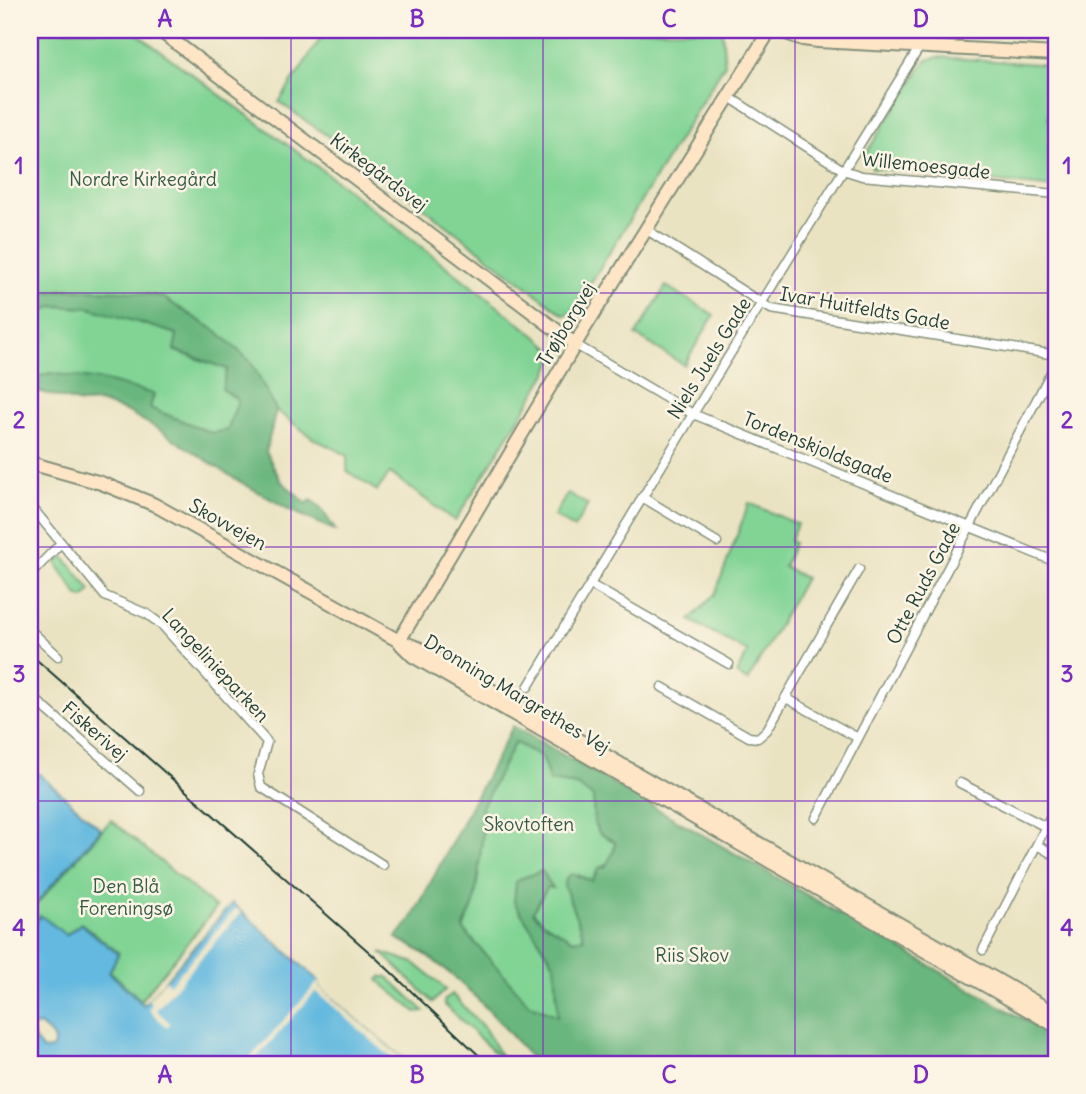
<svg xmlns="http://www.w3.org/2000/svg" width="1086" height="1094" viewBox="0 0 1086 1094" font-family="Delius,sans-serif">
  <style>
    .green { fill: #82d495; stroke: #508864; stroke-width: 2 }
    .forest { fill: #69b67e; stroke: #447a59; stroke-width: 2; fill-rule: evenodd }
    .water { fill: #63b9df; stroke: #417b8a; stroke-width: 2 }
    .pier { fill: #eae3c2 }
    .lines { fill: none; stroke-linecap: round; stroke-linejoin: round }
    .street-casing { stroke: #84907b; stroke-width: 11 }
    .secondary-casing { stroke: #84907b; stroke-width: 16 }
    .street { stroke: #fff; stroke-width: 8 }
    .secondary { stroke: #fde5c5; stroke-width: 12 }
    .tram { stroke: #1f3d34; stroke-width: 2 }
    .grid { fill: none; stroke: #7b2cbf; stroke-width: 2; stroke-opacity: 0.55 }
    .labels { text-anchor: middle; stroke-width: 5; stroke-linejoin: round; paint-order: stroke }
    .street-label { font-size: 19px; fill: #1f3d34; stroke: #fcf5e5 }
    .park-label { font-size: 19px; fill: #335b47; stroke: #fcf5e5 }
    .neatline { fill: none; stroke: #7b2cbf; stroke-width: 2.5 }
    .grid-label { font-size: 23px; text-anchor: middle; font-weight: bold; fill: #7b2cbf }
  </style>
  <rect width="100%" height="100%" fill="#fcf5e5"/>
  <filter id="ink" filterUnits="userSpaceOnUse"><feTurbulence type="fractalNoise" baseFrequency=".0143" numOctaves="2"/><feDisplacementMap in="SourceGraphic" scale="14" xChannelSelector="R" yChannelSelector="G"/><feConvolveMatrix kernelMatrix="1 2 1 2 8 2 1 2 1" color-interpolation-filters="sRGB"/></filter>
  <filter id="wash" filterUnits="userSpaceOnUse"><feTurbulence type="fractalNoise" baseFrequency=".00686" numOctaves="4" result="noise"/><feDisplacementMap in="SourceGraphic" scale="28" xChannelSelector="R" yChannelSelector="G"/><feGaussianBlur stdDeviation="1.57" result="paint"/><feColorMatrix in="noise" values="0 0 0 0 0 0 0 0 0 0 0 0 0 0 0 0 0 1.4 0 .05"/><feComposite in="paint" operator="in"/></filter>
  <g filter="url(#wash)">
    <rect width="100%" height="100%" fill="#eae3c2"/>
    <path class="green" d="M30,30H132L334,179L546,344L555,354L548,372L455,521L390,473L377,491L347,471V455L314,439L276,410L251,362L219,333L162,297L123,291L67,289L30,294Z
      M326,30H722L725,64L573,312L564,315L352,153L279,102Z
      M938,57L1050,65C1049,85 1055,100 1048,119L1056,121L1054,188L872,168L866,153L926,60Z
      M666,286L714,315L684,365L636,335Z
      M54,306L90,308L178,334L175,351L227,369L238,400L228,430L212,433L150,408L154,394L50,373L30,380V317Z
      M568,493L588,505L574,528L554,516Z
      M749,503L797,524L790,541L794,543L784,567L805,578L748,681L736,674L748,652L690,620L715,594Z
      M63,556L91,590L84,598L78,596L56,563Z
      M514,742L543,758L549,781L577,785L593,797L594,823L599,832L615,842C614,854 610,865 598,869L592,881L578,875L564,885L584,938L573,940L543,922L533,912L547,887L552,888L542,871L514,902L555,965L558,1017L529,1004L463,929L474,904L483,830L482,807Z
      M111,820L216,908L141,1000L110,971L119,953L81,923L66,934L40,915L35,920L33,930L30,932V912Z
      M381,952L414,963L446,989L433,1002Z
      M382,976L384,978L387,976L424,1011L416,1012L378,980Z
      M452,994L485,1029L500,1055H497L444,1004V1001Z"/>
    <path class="forest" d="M67,290L123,291L162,297L219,333L251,362L276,410L266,452L281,481L307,504L311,500L320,507L336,531L292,511L237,480L158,429L128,412L99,402L81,403L30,389V380L50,373L106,381L154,394L150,408L212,433L228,430L238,400L222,389L227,369L174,350L177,334L90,308L54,306L30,317V295Z
      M513,726L1056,1038V1064H536C500,1021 448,961 396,938L412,918ZM515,742L543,758L549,781L577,785L593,797L594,823L599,833L615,842L614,851L605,867H600L592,881L572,874L567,877L564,885L584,938L573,940L543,922L533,912L547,887L553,888L542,871L522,878L516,882L514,902L555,965L558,1016L529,1004L463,929L474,904L478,877L483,830L482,807Z"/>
    <path class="water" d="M30,766L101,829L30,910Z
      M232,903L319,981L320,988L402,1058L400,1064H30V1056L33,1055L31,1039H34L43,1050L52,1049C59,1038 47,1032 40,1025L32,1027L34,1037H30V933L34,930L37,920L41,916L66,935L81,924L118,954L109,972L144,1005Z"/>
    <path class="pier" d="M236,908L241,912L156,1010L170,1023L167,1027L148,1009L152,1004L148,1000L165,980L170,984Z
      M319,981L320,988L402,1058L400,1064H395L396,1062L316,991L251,1064H245Z"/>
  </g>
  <g filter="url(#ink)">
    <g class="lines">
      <g class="street-casing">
        <path id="street" d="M729,97L843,170L862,176L1056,194
          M647,230L771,309L1056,355
          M576,345L693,414L1056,562
          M642,497L717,542
          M30,505L105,596L147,614L163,626L267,742L258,774L261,787L383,865
          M30,575L61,543
          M591,585L729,664
          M30,630L58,656
          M528,687L693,414L919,48
          M662,687L749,737L758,738L767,730L859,569
          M30,695L140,791
          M786,698L858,738
          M960,783L1046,827
          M816,818L1056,363
          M1037,845L1056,856
          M983,950L1056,807"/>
      </g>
      <g class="secondary-casing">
        <path id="secondary" d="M159,30L576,345
          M778,30L803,39L818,41L1056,54
          M30,463L101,483L153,504L399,641L418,648L1056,1014
          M399,641L586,326L770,30
          M401,644L413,656L1056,1026"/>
      </g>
      <use href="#street" class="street"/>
      <use href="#secondary" class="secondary"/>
      <path class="tram" d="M30,654L376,958L488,1064"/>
    </g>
  </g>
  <path class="grid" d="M291,30V1064M543,30V1064M795,30V1064M30,293H1056M30,547H1056M30,801H1056"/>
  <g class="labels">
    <g class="street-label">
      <text transform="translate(926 165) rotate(6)" y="7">Willemoesgade</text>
      <text transform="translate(379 172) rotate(37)" y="7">Kirkegårdsvej</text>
      <text transform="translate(865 308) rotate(10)" y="7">Ivar Huitfeldts Gade</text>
      <text transform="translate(566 324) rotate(-59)" y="7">Trøjborgvej</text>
      <text transform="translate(709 358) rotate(-58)" y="7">Niels Juels Gade</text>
      <text transform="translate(818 447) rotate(22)" y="7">Tordenskjoldsgade</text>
      <text transform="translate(228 524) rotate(29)" y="7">Skovvejen</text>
      <text transform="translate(923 583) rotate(-62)" y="7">Otte Ruds Gade</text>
      <text transform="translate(216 665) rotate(47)" y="7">Langelinieparken</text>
      <text transform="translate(517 694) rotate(31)" y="7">Dronning Margrethes Vej</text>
      <text transform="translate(95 731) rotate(41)" y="7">Fiskerivej</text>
    </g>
    <g class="park-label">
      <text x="143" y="186">Nordre Kirkegård</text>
      <text x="529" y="831">Skovtoften</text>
      <text x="126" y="893">Den Blå<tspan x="126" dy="22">Foreningsø</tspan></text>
      <text x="692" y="962">Riis Skov</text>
    </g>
  </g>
  <rect width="1086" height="1094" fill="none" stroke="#fcf5e5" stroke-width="77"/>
  <rect x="38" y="38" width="1010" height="1018" class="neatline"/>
  <g class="grid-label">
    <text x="165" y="27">A</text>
    <text x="417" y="27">B</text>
    <text x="669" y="27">C</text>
    <text x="921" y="27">D</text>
    <text x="19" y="174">1</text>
    <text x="1067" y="174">1</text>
    <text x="19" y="428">2</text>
    <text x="1067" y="428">2</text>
    <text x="19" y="682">3</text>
    <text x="1067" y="682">3</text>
    <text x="19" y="936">4</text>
    <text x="1067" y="936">4</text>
    <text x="165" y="1083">A</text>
    <text x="417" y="1083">B</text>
    <text x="669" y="1083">C</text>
    <text x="921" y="1083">D</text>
  </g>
</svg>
